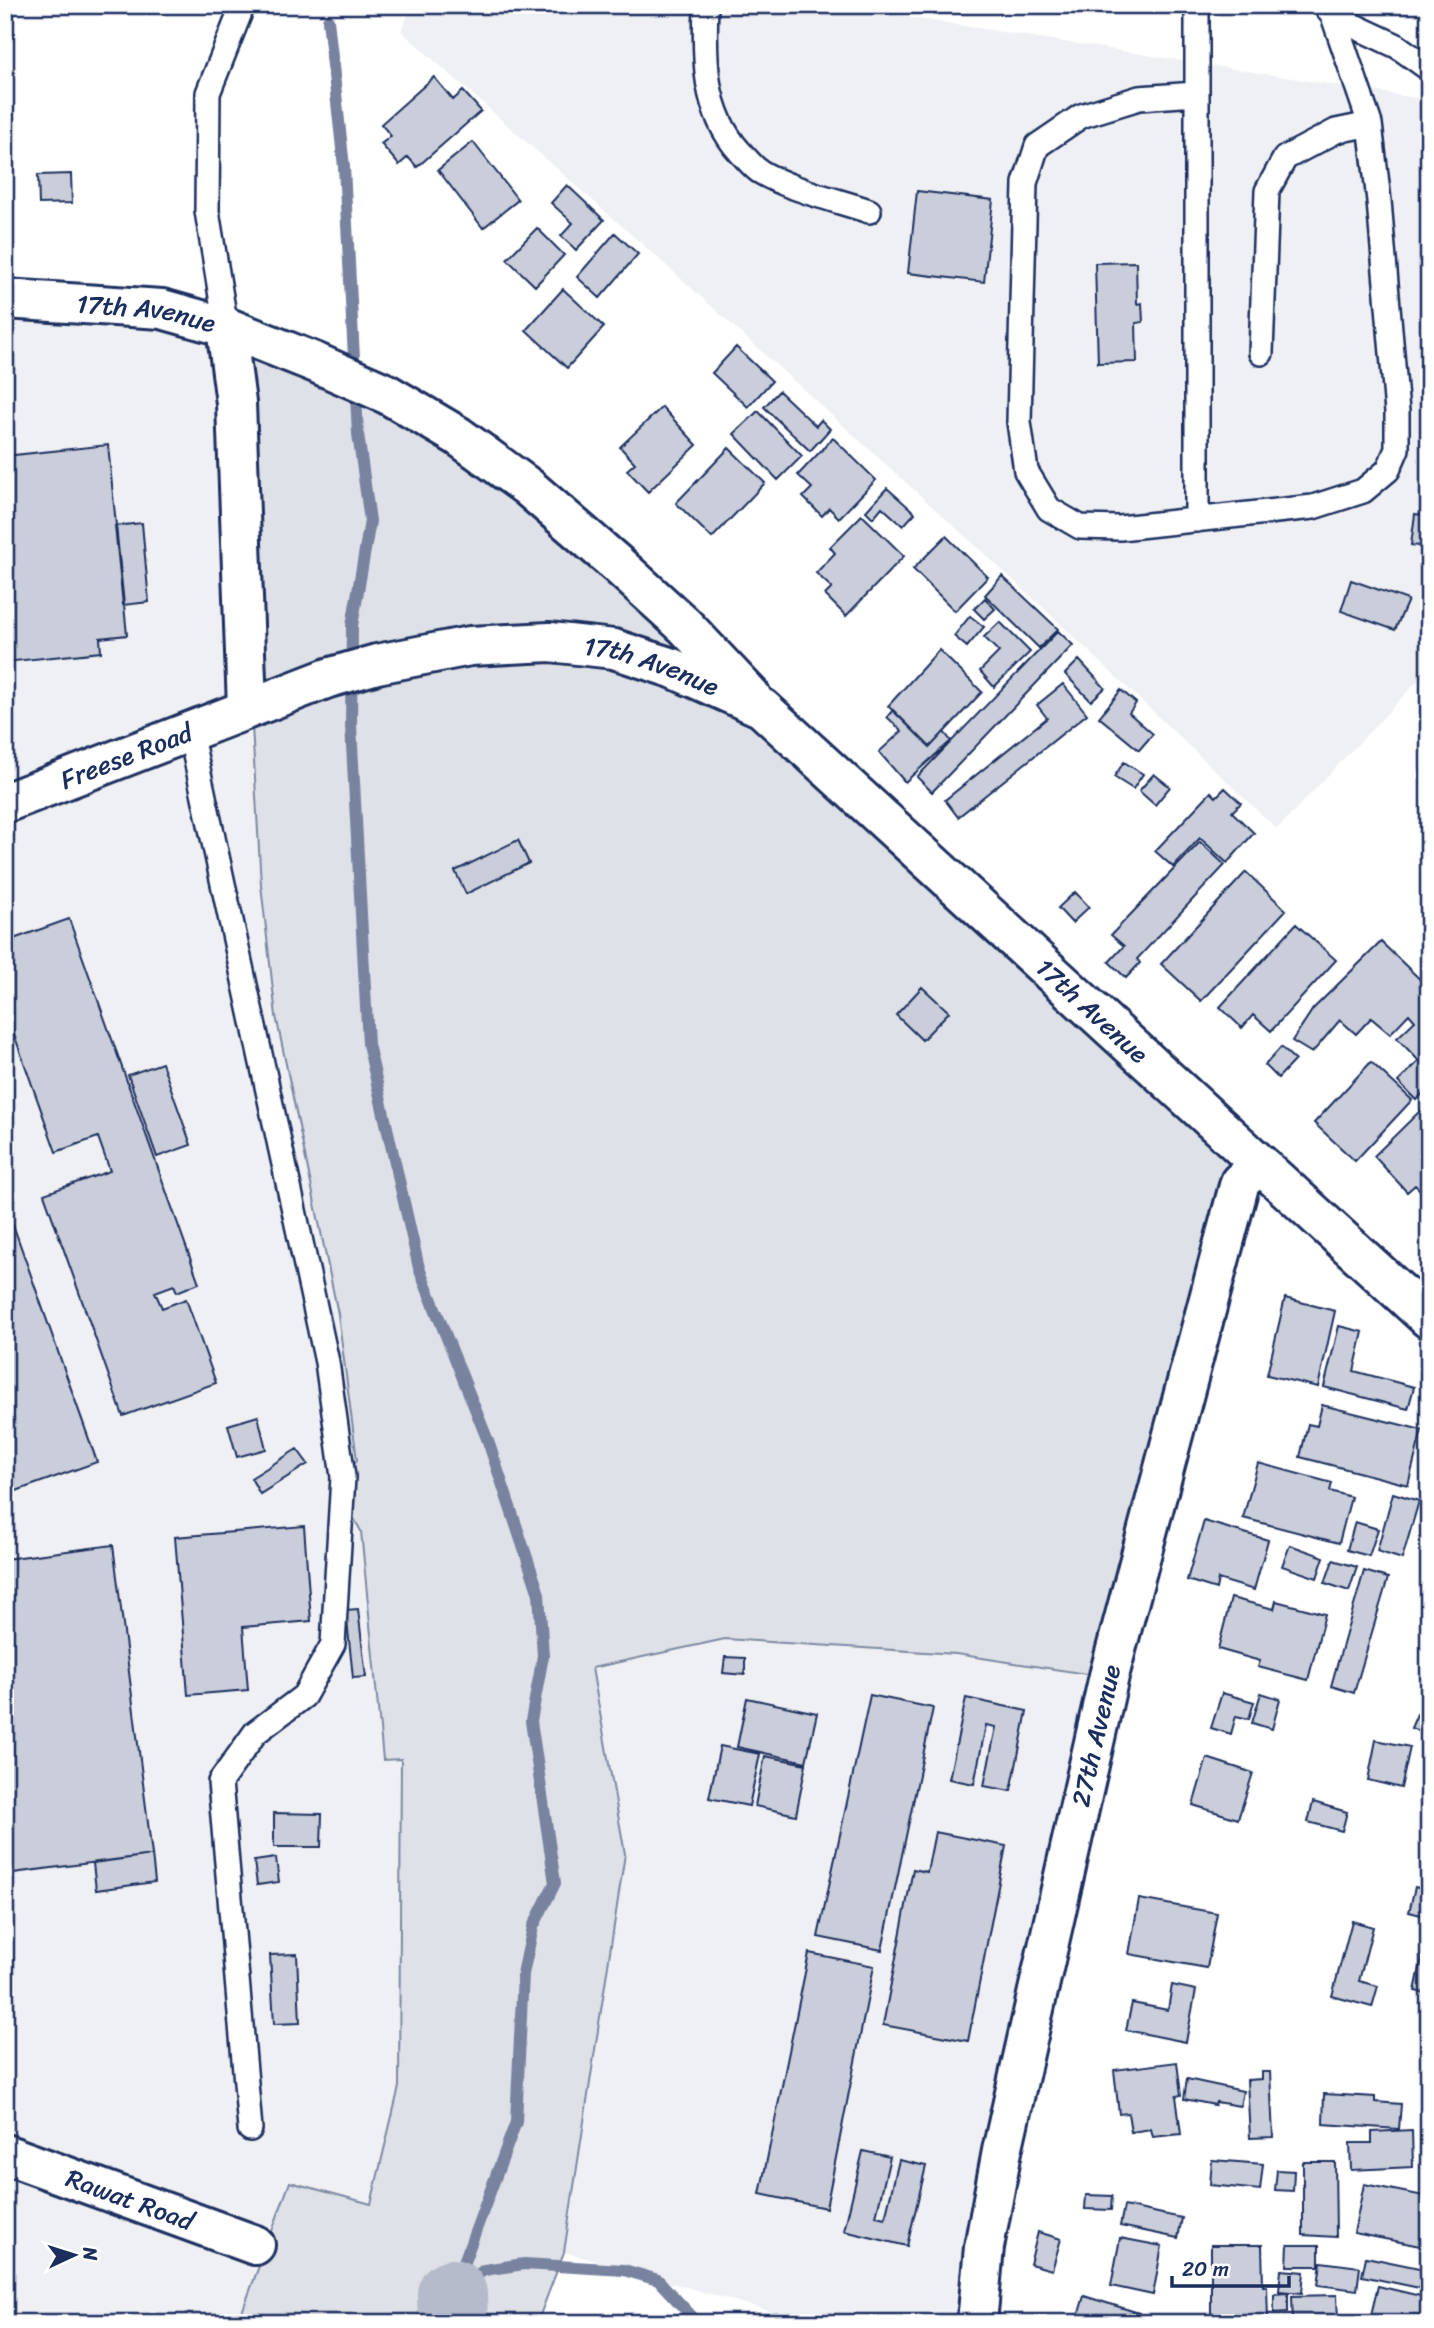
<svg xmlns="http://www.w3.org/2000/svg" width="1434" height="2328" viewBox="0 0 1434 2328" font-family="Sriracha,sans-serif">
  <style>
    .built { fill: #eff0f4 }
    .green { fill: #dee1e7; stroke: #7c88a2; stroke-width: 2 }
    .lines { fill: none; stroke-linecap: round; stroke-linejoin: round }
    .stream { stroke: #77839f; stroke-width: 12 }
    .river { stroke: #b5bbca; stroke-width: 70 }
    .building { fill: #caceda; stroke: #1b2f5e; stroke-width: 2 }
    .lane-casing { stroke: #1b2f5e; stroke-width: 28 }
    .street-casing { stroke: #1b2f5e; stroke-width: 44 }
    .lane { stroke: #fff; stroke-width: 23 }
    .street { stroke: #fff; stroke-width: 38 }
    .labels { text-anchor: middle; stroke-width: 5; stroke-linejoin: round; paint-order: stroke }
    .street-label { font-size: 26px; fill: #1b2f5e; stroke: #fff }
  </style>
  <rect width="100%" height="100%" fill="#fff"/>
  <filter id="ink" filterUnits="userSpaceOnUse"><feTurbulence type="fractalNoise" baseFrequency=".0143" numOctaves="2"/><feDisplacementMap in="SourceGraphic" scale="14" xChannelSelector="R" yChannelSelector="G"/><feConvolveMatrix kernelMatrix="1 2 1 2 8 2 1 2 1" color-interpolation-filters="sRGB"/></filter>
  <g filter="url(#ink)">
    <path class="built" d="M412,5H833L1429,100V669L1277,829L1021,587L677,275L401,31Z
      M5,305L230,334L261,885L276,1016L338,1314L357,1460L346,1477L348,1508L361,1531L383,1759H401L399,2087L370,2205L290,2183L238,2323H5Z
      M725,1639L956,1654L1106,1677L975,2323H811L564,2252L625,1854L592,1668Z"/>
    <path class="green" d="M230,334L424,421L529,492L1255,1163L1106,1677L956,1654L725,1639L592,1668L625,1854L564,2252L537,2323H238L290,2182L371,2204L399,2087L401,1759L383,1760L361,1531L348,1508L346,1477L357,1460L338,1314L276,1016L261,885Z"/>
    <g class="lines">
      <path class="stream" d="M328,20L344,167L358,434L370,521L352,626L351,726L368,1044L419,1268L488,1441L539,1594L543,1656L531,1721L555,1883L533,1927L523,1974L516,2122L452,2294
        M452,2294L484,2270L524,2264L624,2270L658,2280L698,2323"/>
      <path class="river" d="M452,2294L453,2323"/>
    </g>
    <path class="building" d="M434,77L453,100L463,91L481,111L417,167L408,157L399,165L381,144L391,136L381,124Z
      M473,142L518,200L483,228L438,170Z
      M71,174L72,203L39,204L38,175Z
      M567,185L604,220L576,250L561,236L573,223L551,203Z
      M917,191L993,200L984,282L908,273Z
      M537,228L564,255L535,286L507,259Z
      M615,233L638,254L600,298L577,277Z
      M1136,262L1137,304L1142,303L1143,322L1136,323L1137,362L1098,363L1095,263Z
      M563,289L604,327L567,368L526,330Z
      M736,347L772,381L748,407L712,373Z
      M779,391L816,426L821,420L830,429L810,451L764,407Z
      M662,407L697,445L648,492L627,470L635,463L620,447Z
      M758,411L802,456L778,480L734,434Z
      M833,438L876,480L839,518L829,508L822,516L803,497L812,488L798,475Z
      M108,445L127,635L100,638L101,652L5,662V456Z
      M729,448L765,483L712,538L676,503Z
      M887,488L915,513L903,526L882,507L873,518L866,511Z
      M1415,514L1429,516V547L1411,545Z
      M862,515L904,556L846,616L825,595L832,588L816,573L835,553L830,547Z
      M142,523L149,602L123,605L115,526Z
      M946,536L988,577L955,611L913,569Z
      M1002,576L1058,629L1039,648L985,595Z
      M1351,580L1408,600L1395,630L1341,611Z
      M985,598L995,609L984,619L974,609Z
      M970,616L984,627L967,647L954,636Z
      M1000,622L1030,652L994,687L980,671L999,652L984,637Z
      M1058,631L1073,645L932,792L917,777Z
      M939,650L982,692L930,747L888,706Z
      M1079,660L1105,688L1091,701L1065,674Z
      M1063,684L1087,714L958,817L945,800L1047,718L1037,705Z
      M1121,690L1136,703L1129,713L1153,734L1139,750L1099,717Z
      M893,710L930,747L944,732L951,741L905,782L879,752L902,731L887,717Z
      M1124,762L1143,774L1133,789L1114,777Z
      M1154,774L1170,787L1155,805L1139,791Z
      M1225,788L1241,803L1232,812L1254,833L1227,863L1200,838L1173,867L1155,851L1211,792L1216,797Z
      M518,840L529,863L466,894L455,871Z
      M1200,842L1225,865L1137,959L1140,963L1126,978L1109,962L1124,946L1111,935Z
      M1246,872L1286,910L1201,1001L1161,964Z
      M1075,892L1089,907L1072,923L1058,908Z
      M69,919L199,1283L177,1292L174,1285L155,1292L162,1308L186,1299L216,1383L123,1416L44,1194L110,1171L98,1137L56,1152L5,1009V942Z
      M1296,924L1336,960L1271,1031L1253,1015L1242,1028L1220,1007Z
      M1381,942L1429,988V1013L1423,1019L1429,1024V1088L1416,1100L1398,1082L1419,1061L1397,1038L1415,1021L1409,1014L1390,1034L1371,1018L1356,1034L1340,1020L1312,1053L1292,1041L1313,1009Z
      M922,987L949,1012L922,1040L896,1015Z
      M1281,1047L1295,1060L1278,1078L1265,1065Z
      M1371,1062L1412,1100L1355,1161L1314,1123Z
      M162,1063L191,1145L157,1157L128,1075Z
      M1427,1104L1429,1182L1420,1190L1415,1185L1407,1192L1374,1156Z
      M5,1202L97,1462L5,1495Z
      M1285,1298L1335,1311L1318,1387L1267,1375Z
      M1339,1326L1363,1332L1354,1371L1414,1387L1408,1409L1324,1387Z
      M1322,1405L1422,1430L1408,1485L1300,1457L1308,1424L1317,1426Z
      M258,1416L266,1449L237,1457L228,1425Z
      M297,1449L308,1464L260,1494L251,1478Z
      M1258,1463L1332,1483L1330,1491L1351,1497L1339,1543L1243,1518Z
      M1393,1493L1419,1501L1402,1559L1377,1551Z
      M1204,1521L1268,1540L1254,1590L1218,1579L1216,1589L1187,1580Z
      M1355,1522L1378,1529L1369,1556L1347,1550Z
      M304,1526L311,1621L243,1627L248,1690L188,1695L175,1537Z
      M113,1545L152,1855L5,1874V1559Z
      M1290,1545L1324,1557L1317,1578L1282,1566Z
      M1333,1560L1357,1567L1349,1591L1325,1583Z
      M1364,1571L1388,1578L1354,1693L1331,1686Z
      M1231,1598L1274,1609L1276,1601L1325,1614L1308,1680L1258,1667L1260,1661L1218,1649Z
      M358,1609L366,1677L353,1678L346,1610Z
      M725,1657L745,1658V1675L723,1673Z
      M1222,1693L1254,1702L1249,1719L1236,1716L1231,1734L1211,1728Z
      M1261,1693L1280,1699L1272,1729L1252,1723Z
      M870,1695L933,1708L882,1950L818,1937Z
      M747,1698L817,1713L806,1762L737,1747Z
      M966,1698L1027,1711L1011,1791L984,1786L996,1727L986,1725L974,1784L949,1779Z
      M1417,1714L1429,1719L1426,1734L1411,1728Z
      M1376,1740L1410,1747L1401,1788L1368,1780Z
      M720,1746L760,1754L749,1806L709,1798Z
      M765,1756L806,1764L796,1815L755,1806Z
      M1207,1758L1253,1773L1238,1819L1193,1805Z
      M1313,1802L1347,1812L1342,1831L1308,1822Z
      M274,1813L322,1814L321,1847H274Z
      M935,1832L1006,1846L968,2041L883,2025L913,1869L927,1872Z
      M152,1855L155,1882L96,1890L93,1863Z
      M276,1858L279,1882L257,1885L254,1861Z
      M1415,1887L1429,1891V1917L1409,1912Z
      M1139,1899L1217,1913L1207,1968L1129,1954Z
      M1352,1921L1373,1927L1359,1981L1378,1986L1372,2007L1332,1996Z
      M1427,1935L1429,1936V1994L1415,1991Z
      M809,1953L874,1966L826,2208L760,2194Z
      M297,1954L300,2023L274,2024L270,1955Z
      M1172,1985L1196,1990L1186,2042L1126,2030L1132,2003L1168,2010Z
      M1177,2062L1181,2095L1176,2096L1181,2134L1153,2137L1151,2129L1131,2132L1128,2113L1119,2114L1114,2070Z
      M1262,2072H1270L1273,2137L1250,2138L1247,2080L1262,2079Z
      M1187,2079L1243,2091L1240,2106L1216,2102L1215,2105L1184,2099Z
      M1324,2094L1375,2097V2102L1401,2104L1399,2129L1323,2124Z
      M1412,2130L1413,2167L1351,2170L1350,2143H1372V2132Z
      M863,2151L890,2157L876,2216L885,2218L899,2160L926,2166L907,2246L844,2231Z
      M1212,2160L1263,2164L1260,2190L1210,2185Z
      M1303,2162H1335L1336,2237L1303,2235Z
      M1277,2170L1294,2171L1293,2191L1275,2190Z
      M1364,2184L1429,2197V2234L1426,2247L1354,2233Z
      M1086,2195L1112,2196L1111,2210L1085,2209Z
      M1124,2206L1182,2218L1178,2238L1120,2226Z
      M1038,2232L1061,2239L1052,2270L1030,2264Z
      M1120,2238L1162,2246L1153,2295L1111,2286Z
      M1211,2245H1262L1263,2286H1267L1268,2320H1260V2322H1252V2320H1211Z
      M1288,2245H1319V2266H1287Z
      M1366,2257L1429,2270V2290L1362,2276Z
      M1321,2262L1360,2267L1357,2290L1318,2285Z
      M1281,2270L1304,2272L1302,2293L1279,2291Z
      M1378,2286L1429,2298V2323H1369Z
      M1288,2293V2312L1274,2313V2294Z
      M1337,2295L1338,2323H1293L1292,2296Z
      M1084,2296L1139,2313L1136,2323H1076Z"/>
    <g class="lines">
      <g class="lane-casing">
        <path id="lane" d="M706,5C704,57 703,111 740,152C746,158 752,166 759,171C788,189 836,200 869,211
          M1333,16L1397,46L1429,69
          M1196,94L1139,98L1081,116L1037,146L1025,183L1019,422L1026,471L1049,509L1080,527L1120,528L1313,507L1363,491L1388,470L1397,449V412L1379,201L1370,124L1333,16L1324,5
          M226,327L207,211L208,93L243,5
          M1261,353L1267,191L1285,158L1336,131L1370,124
          M1197,520V5
          M190,732L327,1362L343,1477L333,1644L304,1696L255,1733L220,1782L250,2129"/>
      </g>
      <g class="street-casing">
        <g id="street">
          <path id="s1" d="M5,299L162,309L226,327L236,403L247,708"/>
          <path d="M226,327L314,362L387,394L458,436L528,487L617,564L685,626L751,696"/>
          <path id="s2" d="M5,803L328,678L377,664L470,646L550,642L614,649L672,668L762,708L1429,1319"/>
          <path id="s3" d="M5,2154L255,2245"/>
          <path id="s4" d="M977,2323L984,2247L1002,2151L1109,1676L1240,1182L1260,1164"/>
        </g>
      </g>
      <use href="#lane" class="lane"/>
      <use href="#street" class="street"/>
    </g>
  </g>
  <g class="labels">
    <g class="street-label">
      <text dy="9" stroke="none"><textPath href="#s1" startOffset="142">17th Avenue</textPath></text>
      <text dy="9" stroke="none"><textPath href="#s2" startOffset="677">17th Avenue</textPath></text>
      <text dy="9" stroke="none"><textPath href="#s2" startOffset="130">Freese Road</textPath></text>
      <text dy="9" stroke="none"><textPath href="#s2" startOffset="1244">17th Avenue</textPath></text>
      <text dy="9" stroke="none"><textPath href="#s4" startOffset="600">27th Avenue</textPath></text>
      <text dy="9" stroke="none"><textPath href="#s3" startOffset="133">Rawat Road</textPath></text>
    </g>
  </g>
  <rect width="1434" height="2328" fill="none" stroke="#fff" stroke-width="28"/>
  <rect x="14" y="14" width="1406" height="2300" fill="none" stroke="#1b2f5e" stroke-width="2.5" filter="url(#ink)"/>
  <g transform="translate(74 2255) rotate(86)" stroke="#ffffff" stroke-width="5" paint-order="stroke">
  <path d="M0-5L12 26L0 18L-12 26Z" fill="#1b2f5e"/>
  <text y="-10" font-size="19" font-weight="bold" text-anchor="middle" fill="#1b2f5e">N</text>
  </g>
  <path d="M1172 2276v10h117v-10" fill="none" stroke="#1b2f5e" stroke-width="3.5"/>
  <text x="1182" y="2276" font-size="21" fill="#1b2f5e" stroke="#ffffff" stroke-width="5" paint-order="stroke">20 m</text>
</svg>
